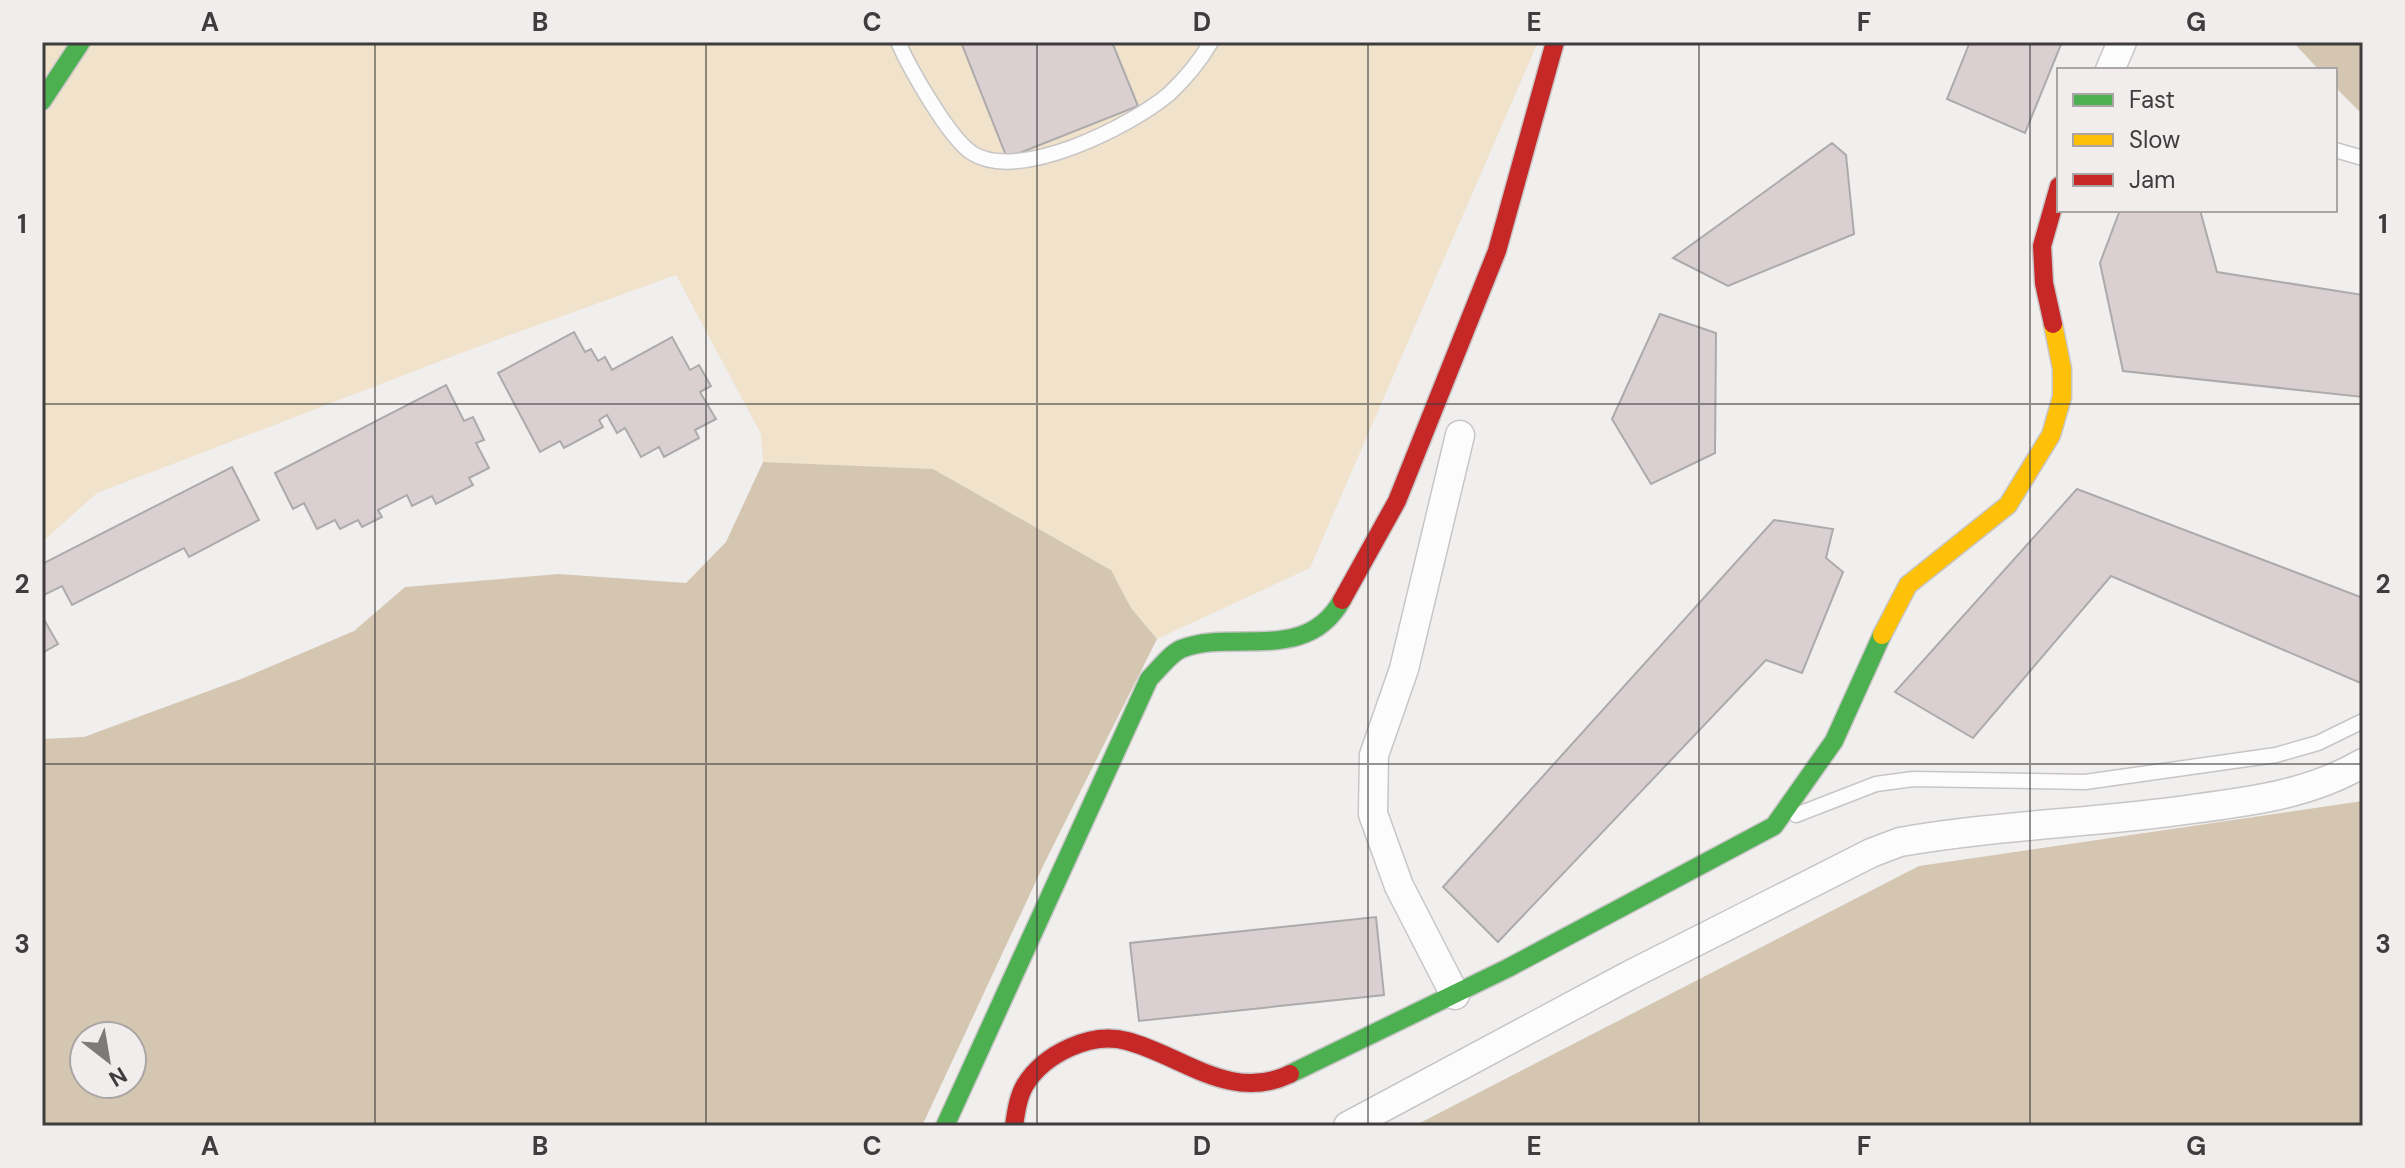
<svg xmlns="http://www.w3.org/2000/svg" width="2405" height="1168" viewBox="0 0 2405 1168" font-family="'DM Sans',sans-serif">
  <style>
    .green { fill: #f0e2cb }
    .forest { fill: #d4c6b1; fill-rule: evenodd }
    .building { fill: #dad0d2; stroke: #acaaaa; stroke-width: 2 }
    .lines { fill: none; stroke-linecap: round; stroke-linejoin: round }
    .lane-casing { stroke: #c7c5c5; stroke-width: 17 }
    .street-casing { stroke: #c7c5c5; stroke-width: 31 }
    .fast-casing { stroke: #c7c5c5; stroke-width: 21 }
    .slow-casing { stroke: #c7c5c5; stroke-width: 21 }
    .jam-casing { stroke: #c7c5c5; stroke-width: 21 }
    .lane { stroke: #fdfcfc; stroke-width: 14 }
    .street { stroke: #fdfcfc; stroke-width: 28 }
    .fast { stroke: #4caf50; stroke-width: 18 }
    .slow { stroke: #ffc107; stroke-width: 18 }
    .jam { stroke: #c62828; stroke-width: 18 }
    .grid { fill: none; stroke: #3e3c3c; stroke-width: 2; stroke-opacity: 0.55 }
    .neatline { fill: none; stroke: #3e3c3c; stroke-width: 3 }
    .grid-label { font-size: 26px; text-anchor: middle; font-weight: bold; fill: #3e3c3c }
  </style>
  <rect width="100%" height="100%" fill="#f1eeee"/>
  <path class="green" d="M42,42H1538L1310,568L1157,639L1131,608L1110,569L933,469L763,462L761,434L676,275L477,347L97,493L42,542Z"/>
  <path class="forest" d="M2293,42H2363V115L2335,87V70H2319Z
    M763,462L933,469L1111,570L1131,608L1157,639L1044,864L922,1126H42V739L84,737L241,679L354,631L405,587L559,574L686,583L726,542ZM84,1036H132V1084H84Z
    M2363,801V1126H1414L1919,866Z"/>
  <path class="building" d="M961,42H1112L1138,106L1007,158Z
    M1970,42H2062L2025,133L1947,99Z
    M1832,143L1846,155L1854,234L1728,286L1673,258Z
    M2120,210H2200L2217,272L2363,295V397L2123,371L2100,263Z
    M1660,314L1716,333L1715,453L1651,484L1612,419Z
    M574,332L585,352L591,349L598,361L605,357L612,370L672,337L690,370L699,365L711,386L700,392L716,419L695,430L699,438L664,457L659,447L641,457L625,428L617,433L607,415L599,420L603,427L564,448L560,441L540,452L498,373Z
    M446,385L464,421L473,417L484,440L476,443L489,468L469,478L473,485L436,504L432,496L412,506L407,495L378,510L382,517L362,527L358,520L340,529L335,520L317,529L304,503L293,509L275,473Z
    M232,467L259,520L189,557L184,548L72,605L62,586L42,596V564Z
    M2077,489L2363,598V684L2111,576L1973,738L1895,692Z
    M1774,520L1833,529L1826,558L1843,572L1802,673L1766,660L1498,942L1443,887Z
    M42,616L58,644L42,653Z
    M1376,917L1384,995L1139,1021L1130,943Z"/>
  <g class="lines">
    <g class="lane-casing">
      <path id="lane" d="M898,42C910,69 949,138 972,153C1019,183 1131,126 1169,94C1185,79 1200,61 1211,42
        M2335,150L2363,158
        M1796,815L1876,784L1913,779L2085,782L2276,755L2318,743L2363,721"/>
    </g>
    <g class="street-casing">
      <path id="street" d="M2110,70L2122,42
        M1455,995L1399,886L1373,814L1374,755L1404,669L1460,435
        M1348,1126L1628,976L1871,853L1900,842C1996,825 2096,823 2193,809C2253,801 2310,794 2363,763"/>
    </g>
    <g class="fast-casing">
      <path id="fast" d="M42,101L81,42
        M1290,1074L1508,968L1774,826L1834,741L1882,635
        M945,1126L1149,679C1158,670 1170,654 1181,649C1232,628 1306,665 1342,600"/>
    </g>
    <g class="slow-casing">
      <path id="slow" d="M1882,635L1908,585L2008,505L2051,435L2062,397V369L2053,324"/>
    </g>
    <g class="jam-casing">
      <path id="jam" d="M2053,324L2044,283L2042,246L2059,186
        M1342,600L1397,501L1497,251L1555,42
        M1014,1126C1016,1112 1018,1097 1025,1085C1044,1054 1091,1031 1127,1041C1181,1055 1231,1103 1290,1074"/>
    </g>
    <use href="#lane" class="lane"/>
    <use href="#street" class="street"/>
    <use href="#fast" class="fast"/>
    <use href="#slow" class="slow"/>
    <use href="#jam" class="jam"/>
  </g>
  <path class="grid" d="M375,42V1126M706,42V1126M1037,42V1126M1368,42V1126M1699,42V1126M2030,42V1126M42,404H2363M42,764H2363"/>
  <rect width="2405" height="1168" fill="none" stroke="#f2eded" stroke-width="88"/>
  <rect x="2057" y="68" width="280" height="144" fill="#f2eded" stroke="#aaa6a6" stroke-width="2"/>
  <rect x="2073" y="94" width="40" height="12" fill="#4caf50" stroke="#aaa6a6" stroke-width="2"/>
  <text x="2129" y="108" font-size="24" fill="#3e3c3c">Fast</text>
  <rect x="2073" y="134" width="40" height="12" fill="#ffc107" stroke="#aaa6a6" stroke-width="2"/>
  <text x="2129" y="148" font-size="24" fill="#3e3c3c">Slow</text>
  <rect x="2073" y="174" width="40" height="12" fill="#c62828" stroke="#aaa6a6" stroke-width="2"/>
  <text x="2129" y="188" font-size="24" fill="#3e3c3c">Jam</text>
  <g transform="translate(108 1060) rotate(149)"><circle r="38" fill="#f2eded" stroke="#aaa6a6" stroke-width="2"/>
  <path d="M0-6L14 30L0 20L-14 30Z" fill="#7d7a7a"/>
  <text y="-12" font-size="22" font-weight="bold" text-anchor="middle" fill="#3e3c3c">N</text>
  </g>
  <rect x="44" y="44" width="2317" height="1080" class="neatline"/>
  <g class="grid-label">
    <text x="210" y="31">A</text>
    <text x="540" y="31">B</text>
    <text x="872" y="31">C</text>
    <text x="1202" y="31">D</text>
    <text x="1534" y="31">E</text>
    <text x="1864" y="31">F</text>
    <text x="2196" y="31">G</text>
    <text x="22" y="233">1</text>
    <text x="2383" y="233">1</text>
    <text x="22" y="593">2</text>
    <text x="2383" y="593">2</text>
    <text x="22" y="953">3</text>
    <text x="2383" y="953">3</text>
    <text x="210" y="1155">A</text>
    <text x="540" y="1155">B</text>
    <text x="872" y="1155">C</text>
    <text x="1202" y="1155">D</text>
    <text x="1534" y="1155">E</text>
    <text x="1864" y="1155">F</text>
    <text x="2196" y="1155">G</text>
  </g>
</svg>
